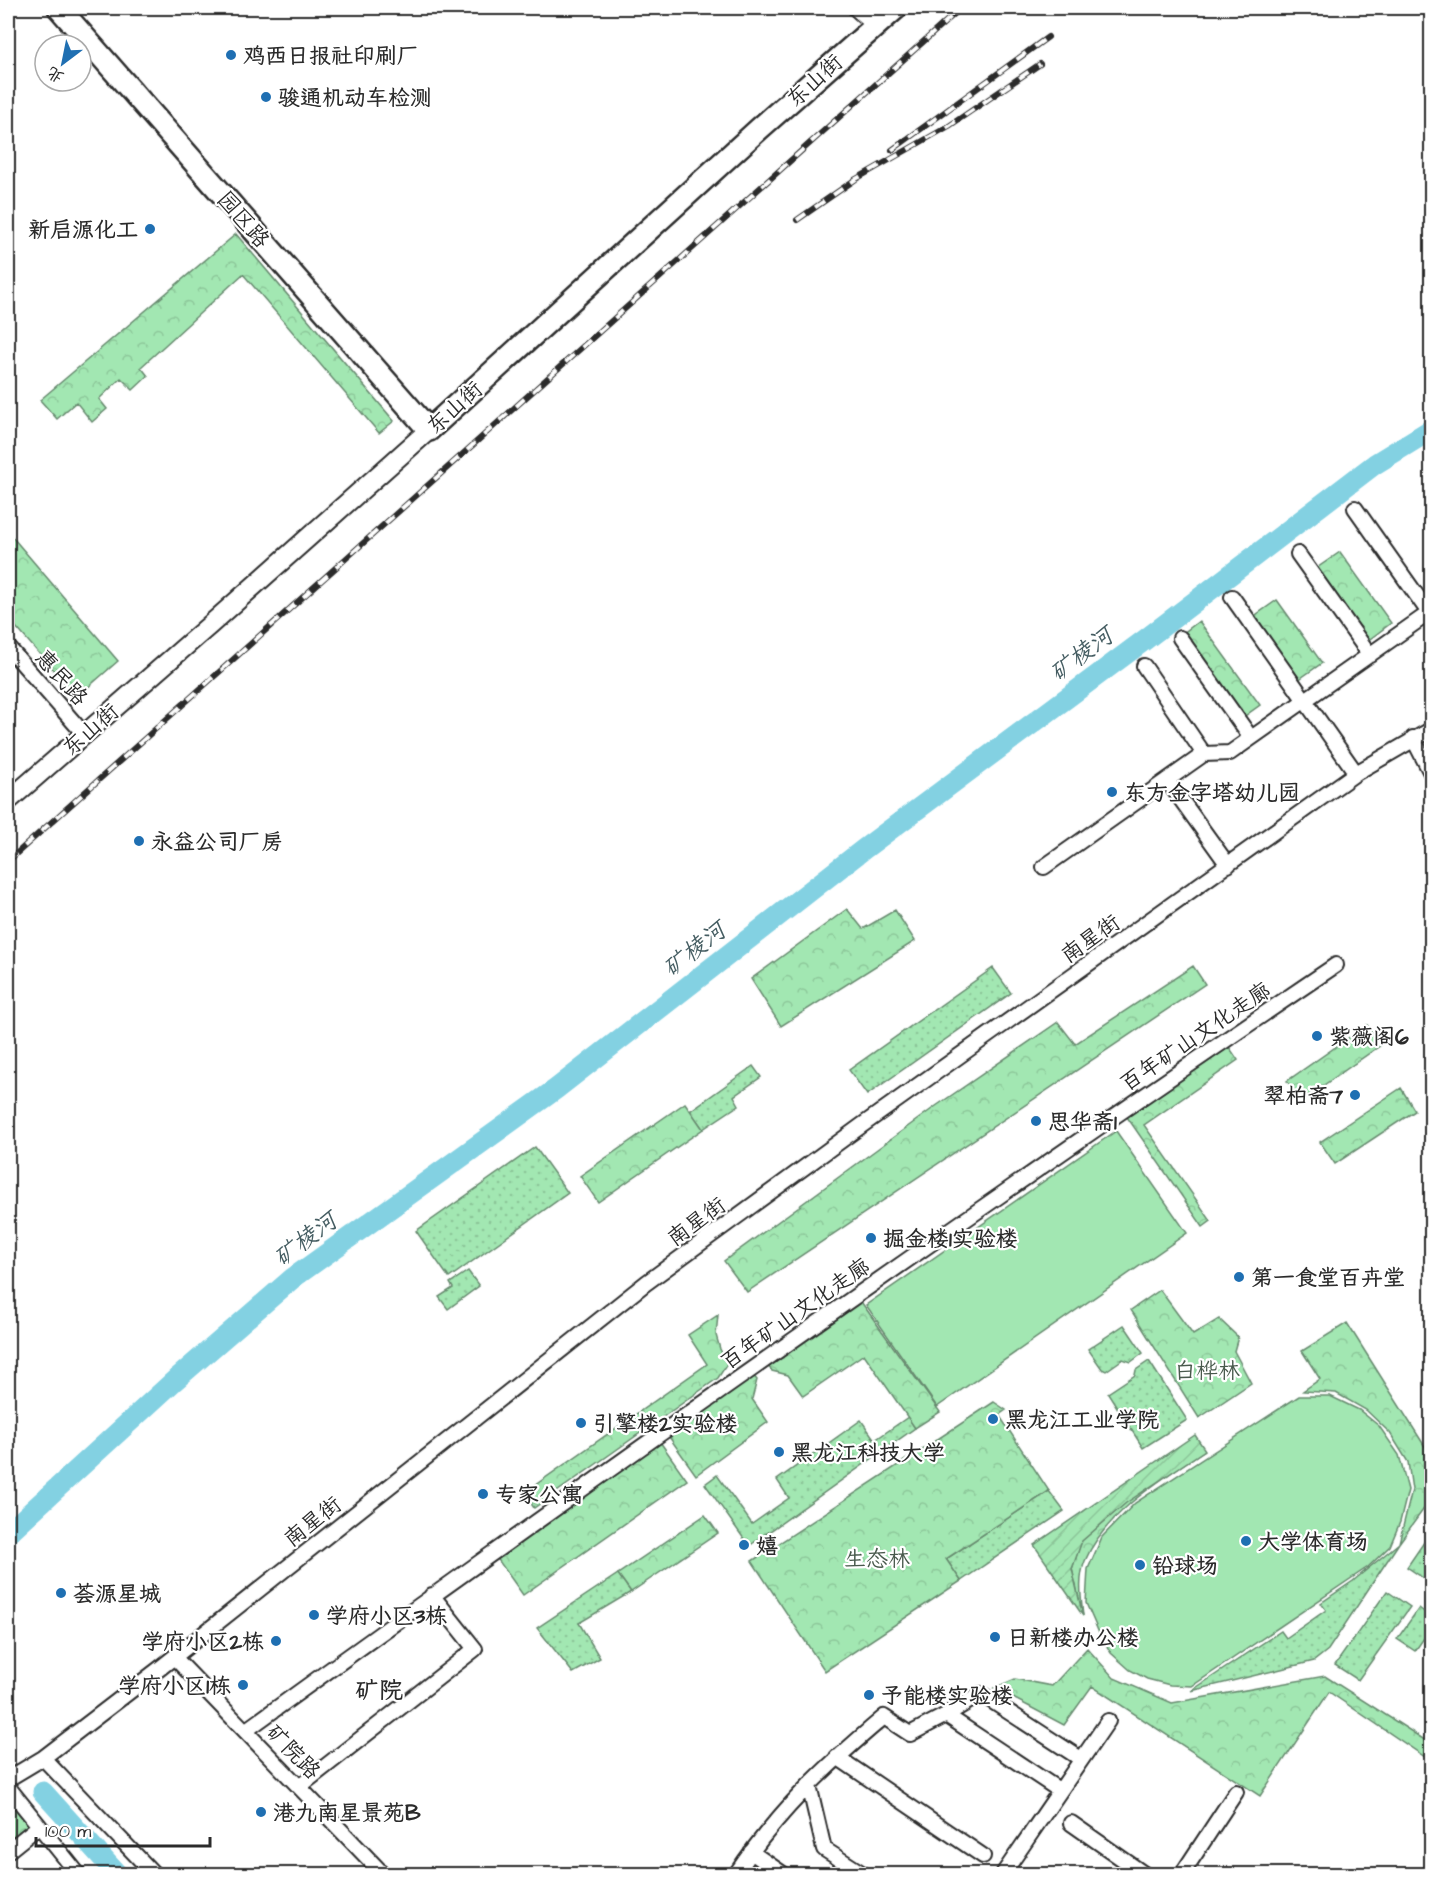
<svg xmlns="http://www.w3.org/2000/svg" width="1439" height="1882" viewBox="0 0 1439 1882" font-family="'Architects Daughter','LXGW WenKai TC',sans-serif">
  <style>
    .grass { fill: url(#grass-dots); stroke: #66896e; stroke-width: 1.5 }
    .forest { fill: url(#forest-crowns); stroke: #66896e; stroke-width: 1.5 }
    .garden { fill: url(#garden-furrows); stroke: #66896e; stroke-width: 1.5 }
    .pitch { fill: #a2e7b2; stroke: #66896e; stroke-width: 1.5 }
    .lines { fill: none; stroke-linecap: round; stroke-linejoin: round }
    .river { stroke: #83d1e2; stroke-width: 21 }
    .minor-casing { stroke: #2b2b2b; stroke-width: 18 }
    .major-casing { stroke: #2b2b2b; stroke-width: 22 }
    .highway-casing { stroke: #2b2b2b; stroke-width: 26 }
    .minor { stroke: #fff; stroke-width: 14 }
    .major { stroke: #fff; stroke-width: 18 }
    .highway { stroke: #fff; stroke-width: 21 }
    .rail-casing { stroke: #2b2b2b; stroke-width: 6 }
    .rail { stroke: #fff; stroke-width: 4; stroke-dasharray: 11; stroke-linecap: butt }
    .poi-dot { fill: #1f6fb2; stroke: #fff; stroke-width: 2 }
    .labels { text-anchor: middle; stroke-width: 4.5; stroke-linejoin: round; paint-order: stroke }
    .poi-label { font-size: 22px; font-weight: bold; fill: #2b2b2b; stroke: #fff; text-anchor: start }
    .street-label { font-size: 22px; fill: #2b2b2b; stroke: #fff }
    .park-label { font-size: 22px; fill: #495a4d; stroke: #fff }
    .water-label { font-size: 24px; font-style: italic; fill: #455d62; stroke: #fff }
    .neighbourhood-label { font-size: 24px; font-weight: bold; fill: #2b2b2b; stroke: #fff }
  </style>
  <defs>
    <pattern id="grass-dots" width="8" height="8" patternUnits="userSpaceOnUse" patternTransform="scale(1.5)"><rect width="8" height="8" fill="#a2e7b2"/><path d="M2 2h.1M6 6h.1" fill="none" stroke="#8cc699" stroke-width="1.8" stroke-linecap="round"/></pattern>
    <pattern id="forest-crowns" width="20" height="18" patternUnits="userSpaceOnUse" patternTransform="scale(1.5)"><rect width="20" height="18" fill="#a2e7b2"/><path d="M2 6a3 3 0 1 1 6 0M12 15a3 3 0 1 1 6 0" fill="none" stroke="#8cc699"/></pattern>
    <pattern id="garden-furrows" width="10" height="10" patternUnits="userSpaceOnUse" patternTransform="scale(1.5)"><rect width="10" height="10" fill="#a2e7b2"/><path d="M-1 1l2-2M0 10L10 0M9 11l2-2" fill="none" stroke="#8cc699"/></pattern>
  </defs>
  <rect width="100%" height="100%" fill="#fff"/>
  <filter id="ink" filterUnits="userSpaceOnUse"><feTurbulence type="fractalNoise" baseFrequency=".0167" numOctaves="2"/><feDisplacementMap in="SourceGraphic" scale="12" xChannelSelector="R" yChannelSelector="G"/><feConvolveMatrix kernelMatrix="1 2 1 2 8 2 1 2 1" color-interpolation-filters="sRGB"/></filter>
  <g filter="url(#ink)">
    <path class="grass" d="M993,968L1011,993L867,1095L849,1070Z
      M753,1066L761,1077L734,1096L739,1105L703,1129L690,1111Z
      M535,1147L568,1193L449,1278L416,1231Z
      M468,1271L479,1286L448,1309L439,1297L453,1288L450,1283Z
      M1124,1325L1143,1353L1131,1362L1123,1359L1106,1371L1102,1369L1088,1349Z
      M1149,1361L1187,1420L1143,1448L1108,1393L1135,1375L1136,1370Z
      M908,1417L915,1428L749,1546L705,1484L717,1475L752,1524L789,1498L777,1480L861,1420L875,1440Z
      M1049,1491L1064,1511L961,1581L946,1559Z
      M1431,1532V1578L1429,1582L1407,1567Z
      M1399,1543L1328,1650L1314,1661L1191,1691L1281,1631L1286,1638L1326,1610L1321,1603L1353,1581Z
      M618,1574L631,1592L579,1623L600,1658L573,1673L537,1628Z
      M1387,1591L1410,1607L1358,1680L1335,1665Z
      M1419,1608L1431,1617V1628L1415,1651L1397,1639Z"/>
    <path class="forest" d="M236,234L394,421L379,433L243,274L141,367L148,376L133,390L121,378L99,399L107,409L92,422L76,402L57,419L40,400Z
      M8,532L118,661L77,697L8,618Z
      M1340,552L1391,623L1366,642L1314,570Z
      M1277,600L1322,663L1298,680L1253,617Z
      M1199,621L1260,705L1242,718L1182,634Z
      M847,909L863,929L895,910L915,941L781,1026L751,979Z
      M1193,966L1205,984L747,1292L724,1261L936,1106L1058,1022L1075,1044Z
      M1367,1025L1381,1045L1301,1101L1287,1081Z
      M1229,1047L1238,1060L1144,1125L1211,1221L1203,1227L1127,1117Z
      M1401,1088L1415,1111L1335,1164L1320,1142Z
      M685,1103L703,1129L598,1202L580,1176Z
      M1160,1290L1193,1335L1219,1319L1238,1337L1234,1351L1251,1383L1199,1418L1131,1310Z
      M859,1299L940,1412L915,1428L864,1354L803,1396L788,1375L772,1371L767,1365Z
      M718,1315L716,1335L720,1349L727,1364L718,1378L534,1508L524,1493L707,1364L688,1335Z
      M1347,1323L1431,1456V1499L1399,1543L1412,1490L1408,1462L1390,1433L1366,1410L1336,1393L1303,1391L1320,1379L1302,1351Z
      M752,1374L757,1380L752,1399L768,1422L696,1475L667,1434Z
      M994,1402L1006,1410L999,1415L1049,1491L946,1559L961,1581L825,1671L752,1561Z
      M658,1439L687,1480L523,1595L494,1554Z
      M1205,1450C1163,1478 1105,1513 1085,1561C1078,1578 1081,1598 1083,1616L1072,1569L1089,1518Z
      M705,1515L718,1533L631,1592L618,1574Z
      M1087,1648L1114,1678L1172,1703L1325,1676L1431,1744V1761L1329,1692L1260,1796L1092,1686L1064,1725L994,1688L1015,1679L1052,1686Z
      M14,1801L34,1826L8,1846V1805Z"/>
    <path class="garden" d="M1195,1435L1205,1450L1126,1503L1082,1541L1072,1569L1083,1616L1034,1545Z"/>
    <path class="pitch" d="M1116,1131L1187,1233L937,1407L866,1305Z
      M1299,1396H1330L1359,1410L1379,1426L1399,1455L1408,1490L1400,1522L1390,1546L1368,1567L1192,1686L1170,1685L1147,1679L1130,1670L1111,1653L1099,1633L1086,1603L1088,1569L1102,1537L1135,1503Z"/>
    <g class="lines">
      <path class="river" d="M8,1533L174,1381L293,1278L556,1089L864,849L1146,639L1375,464L1432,429
        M43,1792L117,1874"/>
      <g class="minor-casing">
        <path id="minor" d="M855,8L875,26
          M1355,508L1432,617
          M1298,554L1370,655
          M1232,597L1356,773
          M1180,638L1251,738
          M8,647L84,734
          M1144,666L1204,754
          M1413,738L1432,775
          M1167,780L1228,865
          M1044,867L1204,754L1230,753L1429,613
          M174,1657L383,1874
          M946,1715L981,1694L1081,1759
          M245,1731C605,1471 968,1214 1336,965
          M837,1757L983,1856
          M43,1758L154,1874
          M8,1779L43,1758L159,1669L646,1283L861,1126L1356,773L1432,729
          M809,1785L824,1849L863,1874
          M8,1787L78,1874
          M299,1787L475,1649L432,1595
          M1071,1823L1144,1874
          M8,1851L39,1826
          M751,1852L783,1874
          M736,1874C778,1811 826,1766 884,1717L910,1734L946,1715L1059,1790
          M1003,1874L1108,1721
          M1182,1874L1236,1792"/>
      </g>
      <g class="major-casing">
        <path id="major" d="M8,801L211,624L429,430"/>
      </g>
      <g class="highway-casing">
        <path id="highway" d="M59,8L429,430L759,129L896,8"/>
      </g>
      <use href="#minor" class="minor"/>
      <use href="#major" class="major"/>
      <use href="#highway" class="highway"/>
      <g class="rail-casing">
        <path id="rail" d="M892,150L1048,37
          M797,220L856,179L949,126L1040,64
          M8,861L961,8"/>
      </g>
      <use href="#rail" class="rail"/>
    </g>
  </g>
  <g class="poi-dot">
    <circle cx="231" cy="55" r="6"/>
    <circle cx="266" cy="97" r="6"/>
    <circle cx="150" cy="229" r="6"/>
    <circle cx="1112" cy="792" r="6"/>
    <circle cx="139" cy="841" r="6"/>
    <circle cx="1317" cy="1036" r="6"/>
    <circle cx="1355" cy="1095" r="6"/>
    <circle cx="1036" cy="1121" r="6"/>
    <circle cx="871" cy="1238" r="6"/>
    <circle cx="1239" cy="1277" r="6"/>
    <circle cx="993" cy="1419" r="6"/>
    <circle cx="581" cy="1423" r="6"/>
    <circle cx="779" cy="1452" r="6"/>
    <circle cx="483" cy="1494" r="6"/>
    <circle cx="1246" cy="1541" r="6"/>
    <circle cx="744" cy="1545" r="6"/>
    <circle cx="1140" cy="1565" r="6"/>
    <circle cx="61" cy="1593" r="6"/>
    <circle cx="314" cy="1615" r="6"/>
    <circle cx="995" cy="1637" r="6"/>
    <circle cx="276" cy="1641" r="6"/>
    <circle cx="243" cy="1685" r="6"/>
    <circle cx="869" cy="1695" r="6"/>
    <circle cx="261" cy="1812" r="6"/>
  </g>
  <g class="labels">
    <g class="poi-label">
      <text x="243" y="63">鸡西日报社印刷厂</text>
      <text x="278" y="105">骏通机动车检测</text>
      <text x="138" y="237" text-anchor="end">新启源化工</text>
      <text x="1124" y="800">东方金字塔幼儿园</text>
      <text x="151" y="849">永益公司厂房</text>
      <text x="1329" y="1044">紫薇阁6</text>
      <text x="1343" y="1103" text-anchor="end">翠柏斋7</text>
      <text x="1048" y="1129">思华斋1</text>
      <text x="883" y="1246">掘金楼1实验楼</text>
      <text x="1251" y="1285">第一食堂百卉堂</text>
      <text x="1005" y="1427">黑龙江工业学院</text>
      <text x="593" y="1431">引擎楼2实验楼</text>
      <text x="791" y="1460">黑龙江科技大学</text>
      <text x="495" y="1502">专家公寓</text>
      <text x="1258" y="1549">大学体育场</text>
      <text x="756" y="1553">嬉</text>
      <text x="1152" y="1573">铅球场</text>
      <text x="73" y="1601">荟源星城</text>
      <text x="326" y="1623">学府小区3栋</text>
      <text x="1007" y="1645">日新楼办公楼</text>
      <text x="264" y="1649" text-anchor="end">学府小区2栋</text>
      <text x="231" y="1693" text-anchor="end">学府小区1栋</text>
      <text x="881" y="1703">予能楼实验楼</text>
      <text x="273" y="1820">港九南星景苑B</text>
    </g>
    <g class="street-label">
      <text transform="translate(814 80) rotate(-42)" y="8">东山街</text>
      <text transform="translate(244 219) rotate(49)" y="8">园区路</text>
      <text transform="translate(454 407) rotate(-42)" y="8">东山街</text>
      <text transform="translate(62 677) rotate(48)" y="8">惠民路</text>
      <text transform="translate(90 729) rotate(-41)" y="8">东山街</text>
      <text transform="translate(1090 938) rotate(-35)" y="8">南星街</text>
      <text transform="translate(1195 1036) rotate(-34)" y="8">百年矿山文化走廊</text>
      <text transform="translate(696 1221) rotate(-36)" y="8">南星街</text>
      <text transform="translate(795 1313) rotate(-35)" y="8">百年矿山文化走廊</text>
      <text transform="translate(312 1521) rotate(-38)" y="8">南星街</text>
      <text transform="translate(294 1751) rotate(46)" y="8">矿院路</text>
    </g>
    <g class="park-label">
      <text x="1207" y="1378">白桦林</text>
      <text x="877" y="1566">生态林</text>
    </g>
    <g class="water-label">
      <text transform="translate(1081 654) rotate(-37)" y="8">矿棱河</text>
      <text transform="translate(694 949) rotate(-38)" y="8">矿棱河</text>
      <text transform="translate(305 1239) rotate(-37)" y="8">矿棱河</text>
    </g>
    <g class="neighbourhood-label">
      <text x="379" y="1698">矿院</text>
    </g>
  </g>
  <rect width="1439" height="1882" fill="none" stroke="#fff" stroke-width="30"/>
  <rect x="15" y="15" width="1409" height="1852" fill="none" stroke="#2b2b2b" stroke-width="2" filter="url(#ink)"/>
  <g transform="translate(63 63) rotate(212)"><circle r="28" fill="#ffffff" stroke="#aaaaaa" stroke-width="1.5"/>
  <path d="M0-4.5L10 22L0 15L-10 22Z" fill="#1f6fb2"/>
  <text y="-9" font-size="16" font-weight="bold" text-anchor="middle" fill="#2b2b2b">北</text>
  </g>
  <path d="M36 1837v9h174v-9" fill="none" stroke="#2b2b2b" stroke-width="3"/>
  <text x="45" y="1837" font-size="18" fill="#2b2b2b" stroke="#ffffff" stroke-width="4.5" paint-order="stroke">100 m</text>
</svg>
